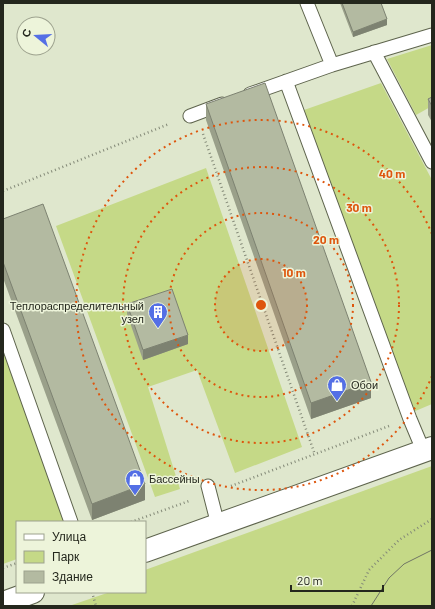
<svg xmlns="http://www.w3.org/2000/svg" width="435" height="609" viewBox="0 0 435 609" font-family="Barlow,sans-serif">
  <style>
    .green { fill: #c5d987 }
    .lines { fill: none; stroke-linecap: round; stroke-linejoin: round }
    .lane-casing { stroke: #5e644d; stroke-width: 15 }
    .street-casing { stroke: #5e644d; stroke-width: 24 }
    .path { stroke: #848a78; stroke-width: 2.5; stroke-dasharray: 1 3; stroke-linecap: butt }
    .lane { stroke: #fff; stroke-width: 13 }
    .street { stroke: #fff; stroke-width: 22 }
    .tram { stroke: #707565; stroke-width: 1 }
    .wall { fill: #9aa08a }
    .shaded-wall { fill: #7d8271 }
    .building { fill: #b3baa1; stroke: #7d8271 }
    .ring { fill: none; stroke: #de560d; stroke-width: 2; stroke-dasharray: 2 4 }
    .labels { text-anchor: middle; stroke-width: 3; stroke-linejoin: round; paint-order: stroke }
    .poi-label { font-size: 11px; fill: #24271d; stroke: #edf4da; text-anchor: start }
    .centre { fill: #de560d; stroke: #edf4da; stroke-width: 2 }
    .ring-label { font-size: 12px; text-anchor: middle; font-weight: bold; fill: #de560d; stroke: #edf4da; stroke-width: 3; stroke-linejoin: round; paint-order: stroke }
  </style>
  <rect width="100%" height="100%" fill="#dfe7cd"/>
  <path class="green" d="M432,45V106L416,115L387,59Z
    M381,83L432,180V404L413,412L304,110Z
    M206,168L302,447L235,473L197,370L148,387L180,489L155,497L56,226Z
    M3,346L66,522H17V559L3,564Z
    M432,466V606H69L110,592H145V570Z"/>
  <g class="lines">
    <g class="lane-casing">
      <path id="lane" d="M307,3L332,65
        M374,52L432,162
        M286,81L410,419L423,450
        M250,94L332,65L432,35
        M190,116L222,104
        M3,330L71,522
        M208,486L218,525"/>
    </g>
    <g class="street-casing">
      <path id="street" d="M145,551L432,448
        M3,603L33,592"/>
    </g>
    <path class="path" d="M203,134L315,455
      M3,191L169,124
      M231,486L389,426
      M131,522L189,501
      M3,568L17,563
      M92,592L96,606
      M352,606L369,570L399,540L432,519"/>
    <use href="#lane" class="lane"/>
    <use href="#street" class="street"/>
    <path class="tram" d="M371,606L389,578L404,564L432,550"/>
  </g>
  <path class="wall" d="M340,3H381L387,25L353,37Z
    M432,97V122L428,115V99Z
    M206,104L371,398L311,419L206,120Z
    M3,219L145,500L92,520L3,278Z
    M127,304L188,344L143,360L127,314Z"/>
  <path class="shaded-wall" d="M387,19V25L353,37V32Z
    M188,335V344L143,360V350Z
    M371,382V398L311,419V403Z
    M145,484V500L92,520V504Z"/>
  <path class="building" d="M342,3H381L387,19L353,32Z
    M265,83L371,382L311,403L206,104Z
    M432,97V106L428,99Z
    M43,204L145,484L92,504L3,262V219Z
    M172,289L188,335L143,350L127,304Z"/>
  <circle cx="261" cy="305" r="46" fill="#de560d" fill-opacity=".12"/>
  <g class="ring">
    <circle cx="261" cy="305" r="46"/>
    <circle cx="261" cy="305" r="92"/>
    <circle cx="261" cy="305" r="138"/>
    <path d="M432 376A185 185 0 1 1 432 234"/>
  </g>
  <defs>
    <g id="building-pin" transform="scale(1)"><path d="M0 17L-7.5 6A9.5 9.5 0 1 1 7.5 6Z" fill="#546fe5" stroke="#edf4da"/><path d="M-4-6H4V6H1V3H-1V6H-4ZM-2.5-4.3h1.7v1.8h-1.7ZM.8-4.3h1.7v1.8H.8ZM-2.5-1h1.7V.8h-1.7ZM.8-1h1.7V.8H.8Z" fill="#fff"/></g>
    <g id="shop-pin" transform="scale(1)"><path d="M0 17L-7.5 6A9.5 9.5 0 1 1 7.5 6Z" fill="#546fe5" stroke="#edf4da"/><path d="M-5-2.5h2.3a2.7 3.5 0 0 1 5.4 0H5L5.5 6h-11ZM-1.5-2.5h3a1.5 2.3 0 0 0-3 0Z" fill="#fff"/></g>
  </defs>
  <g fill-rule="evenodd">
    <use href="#building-pin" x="158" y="312"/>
    <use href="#shop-pin" x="337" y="385"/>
    <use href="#shop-pin" x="135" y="479"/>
  </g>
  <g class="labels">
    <g class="poi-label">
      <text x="144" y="310" text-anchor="end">Теплораспределительный<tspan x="144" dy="13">узел</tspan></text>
      <text x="351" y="389">Обои</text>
      <text x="149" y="483">Бассейны</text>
    </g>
  </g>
  <circle cx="261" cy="305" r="6" class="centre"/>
  <g class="ring-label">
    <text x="392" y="178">40 m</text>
    <text x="359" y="212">30 m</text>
    <text x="326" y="244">20 m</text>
    <text x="294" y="277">10 m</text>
  </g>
  <rect width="435" height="609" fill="none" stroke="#24271d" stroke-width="8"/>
  <rect x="16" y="521" width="130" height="72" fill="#edf4da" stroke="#9da28e"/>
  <rect x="24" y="534" width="20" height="6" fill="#ffffff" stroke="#9da28e"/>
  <text x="52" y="541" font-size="12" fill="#24271d">Улица</text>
  <rect x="24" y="551" width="20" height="12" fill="#c5d987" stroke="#9da28e"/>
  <text x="52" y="561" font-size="12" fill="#24271d">Парк</text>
  <rect x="24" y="571" width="20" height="12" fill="#b3baa1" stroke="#9da28e"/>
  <text x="52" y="581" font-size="12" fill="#24271d">Здание</text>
  <g transform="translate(36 36) rotate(288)"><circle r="19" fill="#edf4da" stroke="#9da28e"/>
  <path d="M0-3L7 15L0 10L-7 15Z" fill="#546fe5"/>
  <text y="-6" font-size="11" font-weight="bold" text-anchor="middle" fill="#24271d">С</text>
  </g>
  <path d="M291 585v6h92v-6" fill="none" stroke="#24271d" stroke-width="2"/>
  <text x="297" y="585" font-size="12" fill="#24271d" stroke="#edf4da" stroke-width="3" paint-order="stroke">20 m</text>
</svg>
